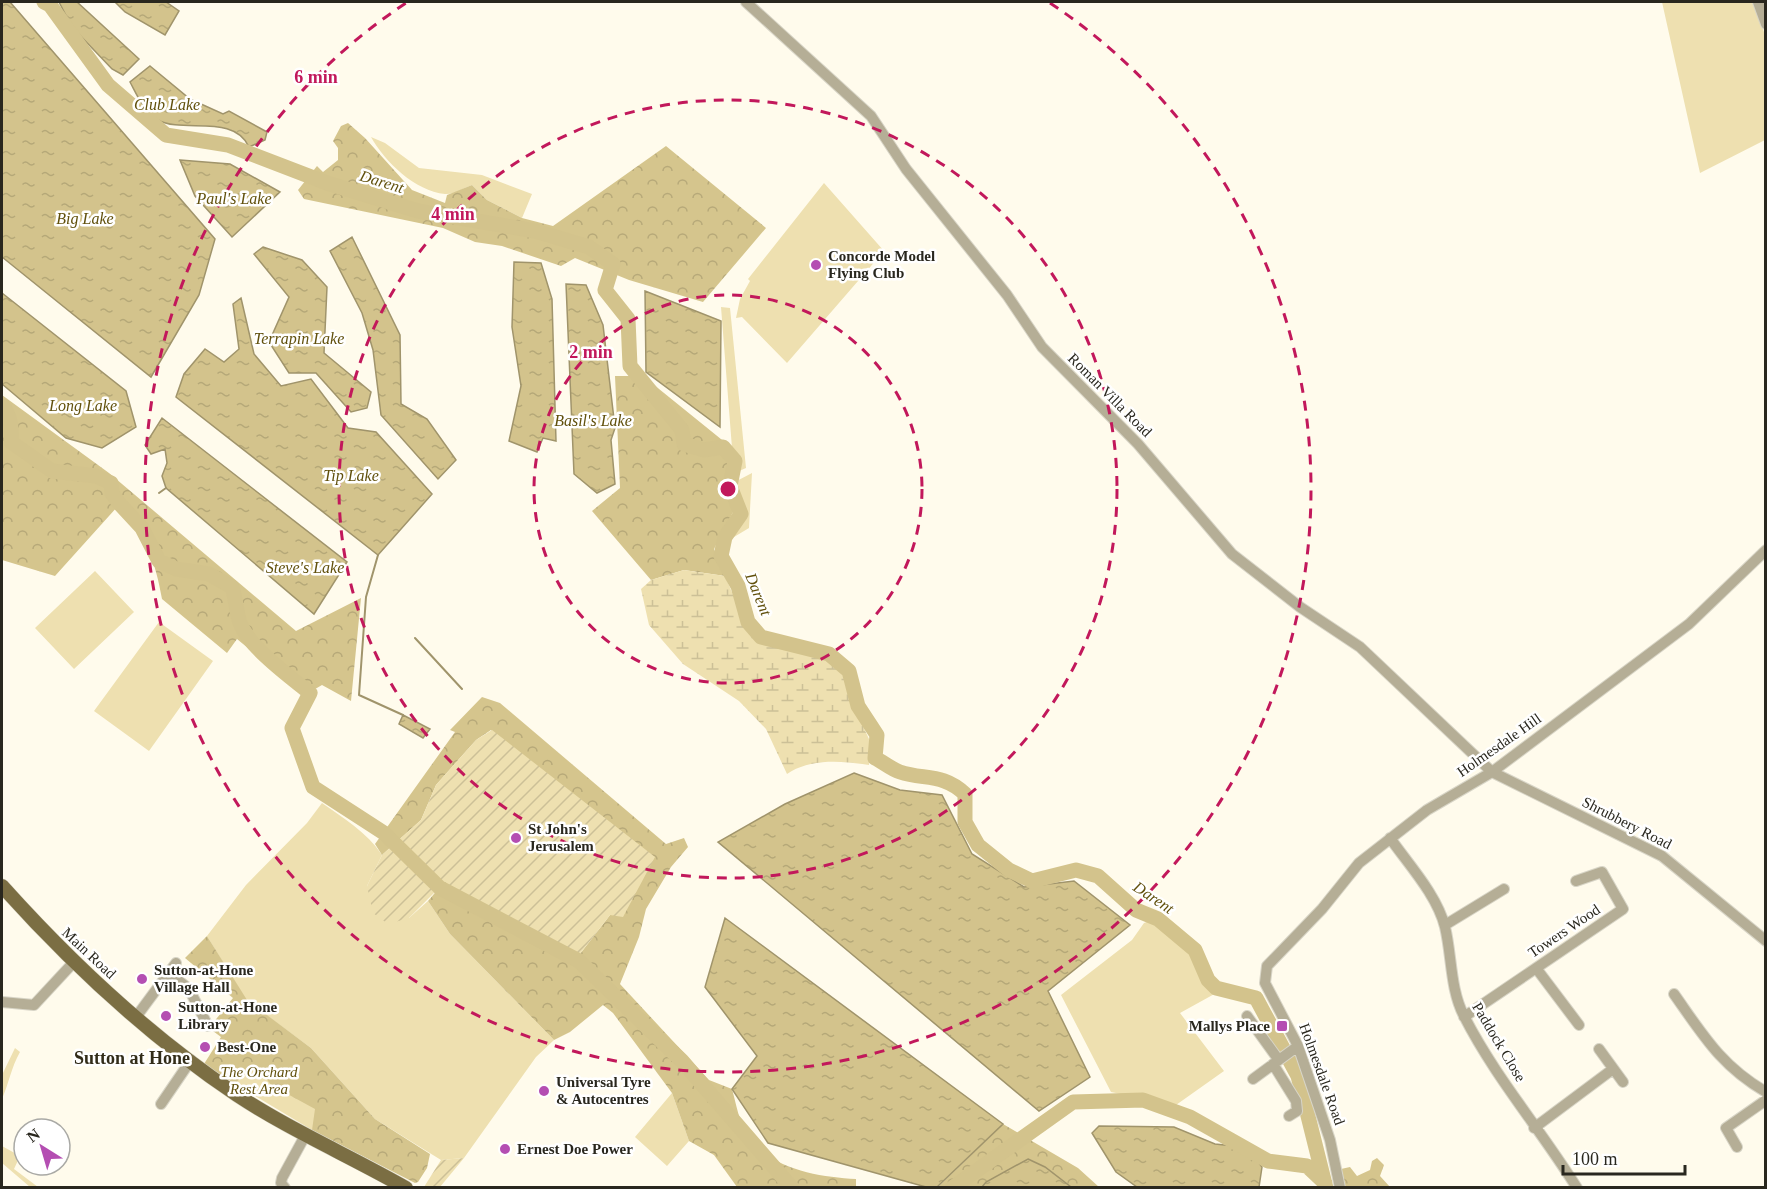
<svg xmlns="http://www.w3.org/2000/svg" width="1767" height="1189" viewBox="0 0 1767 1189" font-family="'Times New Roman',serif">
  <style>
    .green { fill: #eee0b0 }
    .forest { fill: url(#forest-crowns) }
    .wetland { fill: url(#wetland-marsh) }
    .garden { fill: url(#garden-furrows) }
    .water { fill: url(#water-ripples); stroke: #a0946b; stroke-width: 1.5 }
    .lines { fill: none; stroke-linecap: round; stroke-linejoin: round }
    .stream { stroke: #a0946b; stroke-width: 2 }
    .river { stroke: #d3c38c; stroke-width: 15 }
    .minor-casing { stroke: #d8d5c7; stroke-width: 12 }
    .major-casing { stroke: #d8d5c7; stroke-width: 15 }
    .minor { stroke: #b5ae96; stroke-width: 10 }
    .major { stroke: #7b6e43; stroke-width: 14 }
    .ring { fill: none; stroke: #c2185b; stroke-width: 3; stroke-dasharray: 10 8 }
    .poi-dot { fill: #b44eb2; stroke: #fff; stroke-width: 2 }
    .labels { text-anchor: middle; stroke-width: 5; stroke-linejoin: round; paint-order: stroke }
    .poi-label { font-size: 15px; font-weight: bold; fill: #29271e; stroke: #fff; text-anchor: start }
    .street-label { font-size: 15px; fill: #29271e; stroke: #fff }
    .park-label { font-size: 15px; font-style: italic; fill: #62510e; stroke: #fff }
    .water-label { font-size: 16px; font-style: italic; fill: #61500c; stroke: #fff }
    .quarter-label { font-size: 18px; font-weight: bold; fill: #322c19; stroke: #fff }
    .centre { fill: #c2185b; stroke: #fff; stroke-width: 3 }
    .ring-label { font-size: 18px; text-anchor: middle; font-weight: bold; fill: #c2185b; stroke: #fff; stroke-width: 5; stroke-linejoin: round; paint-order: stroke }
  </style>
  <defs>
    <pattern id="forest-crowns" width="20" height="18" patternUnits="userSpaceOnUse" patternTransform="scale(1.5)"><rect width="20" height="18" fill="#d5c58d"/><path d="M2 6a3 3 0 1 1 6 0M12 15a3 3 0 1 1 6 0" fill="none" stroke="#b7a979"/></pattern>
    <pattern id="wetland-marsh" width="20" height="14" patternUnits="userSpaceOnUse" patternTransform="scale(1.5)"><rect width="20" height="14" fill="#eee0b0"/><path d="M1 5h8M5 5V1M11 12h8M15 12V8" fill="none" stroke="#ccc097"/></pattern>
    <pattern id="garden-furrows" width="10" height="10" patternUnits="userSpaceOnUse" patternTransform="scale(1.5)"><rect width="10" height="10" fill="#eee0b0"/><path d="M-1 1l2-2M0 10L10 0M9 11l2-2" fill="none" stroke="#ccc097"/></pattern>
    <pattern id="water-ripples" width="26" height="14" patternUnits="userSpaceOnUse" patternTransform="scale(1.5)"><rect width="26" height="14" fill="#d3c38c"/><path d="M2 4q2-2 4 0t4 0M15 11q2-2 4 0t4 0" fill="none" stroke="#b5a878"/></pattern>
  </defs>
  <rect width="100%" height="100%" fill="#fffbec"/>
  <path class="green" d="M1662,2H1754L1765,35V140L1700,173Z
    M371,137L385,143L419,168L482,175L532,194L522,218L487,200L472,185C464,188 453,195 445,194C415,191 385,162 371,137Z
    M824,183L884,251L787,363L742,317L736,318L740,299L750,281L748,279Z
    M721,307L730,308L746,468L730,475L732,448Z
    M752,473L749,528L714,549L733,512L729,485Z
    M95,571L134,612L74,669L35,628Z
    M159,622L213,661L149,751L94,711Z
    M322,803C343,818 367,832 382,855L367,886L409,918L428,901L450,934L554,1040L536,1057L464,1158L441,1160L375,1119L311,1048L246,1000L207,936L246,885L307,823Z
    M1152,920L1191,951L1203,976L1218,992L1180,1013L1224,1071L1176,1105L1111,1092L1061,995L1132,940L1144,923Z
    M15,1048L20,1052C11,1068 9,1083 2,1099V1075Z
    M249,1058L326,1109L312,1130L235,1084Z
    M672,1093L689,1141L667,1166L635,1137Z
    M2,1146L20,1156L14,1169L38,1187H30L2,1163Z"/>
  <path class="forest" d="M348,123L365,138L412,190L445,203L447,195L472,185L487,200L522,218L553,226L666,146L766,228L703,302L629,280L575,258L561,266L502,246L475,242L443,228L304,199L298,190L317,166L323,172L338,160V148L333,141L341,126Z
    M615,376H643L732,448L729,485L733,512L714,549L725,576L684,570L651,580L592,511L620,488Z
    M2,395L109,473L296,631L361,598L351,701L322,685L305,695L237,639L227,653L162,599C155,560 146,535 118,506L55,576L2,560Z
    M482,697L500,703L666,844L684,838L688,847L671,867L646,909L639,937L620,984L709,1080L732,1089C736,1103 739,1122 747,1134C769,1169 818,1177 856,1179V1187H737L714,1155L689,1141L672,1093L613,1013L603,1005L570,1032L554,1040L450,934L428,901L445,881L469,905L509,923L573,963L610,915L491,730L476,740L436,785L421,820L382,855L375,844L455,732L450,730Z
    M207,936L247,1000L311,1048L375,1119L430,1154L427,1168L418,1182L415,1183L312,1130L315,1109L271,1085L259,1069L249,1068L235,1084L204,1064L221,1037L209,1028L233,998L185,958Z
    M1003,1124L1078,1168L1099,1187H1071L1045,1167L986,1182L982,1187L937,1188Z
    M1377,1158L1384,1165L1380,1176L1390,1187H1345L1341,1169L1350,1167L1357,1176L1370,1170L1372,1161Z"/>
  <path class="wetland" d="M684,570L725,576L747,627L770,644L830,658L845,677L852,703L869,739V765C843,761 810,758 787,774L766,729L739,701L683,664L649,625L641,589L651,580Z"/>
  <path class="garden" d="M492,730L655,857L623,917L610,915L573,963L509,923L469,905L445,882L409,918L388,924L373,913L367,886L382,855L421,820L436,785L476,740Z
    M464,1158L440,1187H424L441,1160Z"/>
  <path class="water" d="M2,2H10L215,239L199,295L151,377L2,257Z
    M59,2H77L139,59L123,75L112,69L72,27Z
    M115,2H166L179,11L165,35L125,12Z
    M150,66L190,99L223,114L229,111L267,132L265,140L249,147C234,113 183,134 158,120C144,112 137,95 130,82Z
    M180,160L230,164L280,192L232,237L195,196Z
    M352,237L400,335L401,404L427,419L456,460L438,479L381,415L373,350L362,313L330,251Z
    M263,247L302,260L327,287L324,353L371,392L367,408L351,412L316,373H289L269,342L289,297L254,254Z
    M514,262L541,263L552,299L556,441L543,438L537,452L509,441L521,386L512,327Z
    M566,284L586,285L603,325L615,428L611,440L615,484L597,493L574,474Z
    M645,291L721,321L720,427L646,372Z
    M2,293L126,391L136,427L102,448L66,438L2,384Z
    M241,298L254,354L281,386L311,379L348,428L376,432L432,494L378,555L176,397L184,374L205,349L224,362L239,349L233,304Z
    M162,418L347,562L314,614L166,488L162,476L167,463L165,449L151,454L145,445Z
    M403,715L430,729L423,738L399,724Z
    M854,773L900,790L942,795L972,854L1024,887L1074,881L1130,925L1048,991L1090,1077L1039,1111L718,842L785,804Z
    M725,918L1003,1124L937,1187H926L768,1143L732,1089L757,1056L705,987Z
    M1099,1126L1174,1127L1215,1144L1234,1146L1256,1159L1262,1167L1259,1187H1137L1116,1172L1092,1133Z
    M1028,1159L1045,1167L1071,1187H982L986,1182Z"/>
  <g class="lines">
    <path class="stream" d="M159,493L166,488
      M378,555L366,597L359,695L403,715
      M415,638L462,689"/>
    <path class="river" d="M44,2L50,5L108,85L166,135L228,145L327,183L418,211L535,231L589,247L613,264L605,290L628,319L630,366L682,430L684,444L704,450L723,447L735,461L730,486L741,514L725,537L721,556L738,586L748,622L761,637L829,654L849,671L858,706L877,735L875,758C883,762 891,769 900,772C924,780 943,773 965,794V822L978,845L1009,870L1032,881L1076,870L1098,876L1136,910L1158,919L1195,950L1208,980L1216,988L1256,998L1298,1076L1326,1188
      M2,405C11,416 12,428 11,442L52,471L96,476L111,483L112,493L118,502L142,528L159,561L176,569L209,574L232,587C236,599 236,611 240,623C249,647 290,677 310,693L292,728L313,787L384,833L440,888L579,961L682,1061L792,1188
      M952,1188L1073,1102L1143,1100L1190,1117L1268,1161L1307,1166L1325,1183"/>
    <g class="minor-casing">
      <path id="minor" d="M746,2L871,116L906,169L1007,295L1042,347L1138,444L1232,554L1300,607L1360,647L1492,772L1662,856L1766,941
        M1758,2L1766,24
        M1390,838C1409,865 1437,895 1445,927C1452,956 1450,989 1464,1016C1495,1077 1541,1130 1577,1188
        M1445,925L1504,889
        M1536,968L1579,1025
        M169,973L189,989L208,1026
        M1674,994C1703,1035 1721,1066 1766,1092
        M2,1002L34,1005L73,963
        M1247,1016L1278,1059
        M136,1017L176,963
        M1464,1017L1623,909L1602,872L1576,881
        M1599,1049L1623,1082
        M1273,1064L1296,1101L1297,1111L1289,1116
        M1253,1079L1298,1046
        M161,1104L191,1060
        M1534,1128L1613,1069
        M1737,1147L1726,1128L1766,1100
        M285,1188L281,1183L282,1178L306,1134
        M1340,1188L1330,1140L1298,1046L1265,983L1267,966L1322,909L1359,863L1427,810L1492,772L1689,624L1766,550"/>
    </g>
    <g class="major-casing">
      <path id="major" d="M2,886C72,964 149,1036 237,1095C290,1130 350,1156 406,1188"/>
    </g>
    <use href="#minor" class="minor"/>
    <use href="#major" class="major"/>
  </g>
  <g class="ring">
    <circle cx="728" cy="489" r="194"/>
    <circle cx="728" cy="489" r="389"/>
    <path d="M1050 3A583 583 0 1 1 406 3"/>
  </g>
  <g class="poi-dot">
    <circle cx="816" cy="265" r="6"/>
    <circle cx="516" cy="838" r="6"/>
    <circle cx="142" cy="979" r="6"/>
    <circle cx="166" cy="1016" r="6"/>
    <rect x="1276" y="1020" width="12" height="12" rx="3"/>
    <circle cx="205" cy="1047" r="6"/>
    <circle cx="544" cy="1091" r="6"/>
    <circle cx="505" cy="1149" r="6"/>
  </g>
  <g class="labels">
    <g class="poi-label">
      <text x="828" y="261">Concorde Model<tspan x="828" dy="17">Flying Club</tspan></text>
      <text x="528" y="834">St John's<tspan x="528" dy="17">Jerusalem</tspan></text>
      <text x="154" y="975">Sutton-at-Hone<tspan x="154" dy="17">Village Hall</tspan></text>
      <text x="178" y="1012">Sutton-at-Hone<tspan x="178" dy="17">Library</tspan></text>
      <text x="1270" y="1031" text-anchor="end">Mallys Place</text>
      <text x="217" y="1052">Best-One</text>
      <text x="556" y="1087">Universal Tyre<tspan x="556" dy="17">&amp; Autocentres</tspan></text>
      <text x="517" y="1154">Ernest Doe Power</text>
    </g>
    <g class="street-label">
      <text transform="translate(1110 395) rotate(45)" y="5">Roman Villa Road</text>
      <text transform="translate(1499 745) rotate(-35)" y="5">Holmesdale Hill</text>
      <text transform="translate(1627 823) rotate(27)" y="5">Shrubbery Road</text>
      <text transform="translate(1564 931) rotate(-34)" y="5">Towers Wood</text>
      <text transform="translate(89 953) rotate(43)" y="5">Main Road</text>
      <text transform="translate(1499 1042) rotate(59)" y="5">Paddock Close</text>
      <text transform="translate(1322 1074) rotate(70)" y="5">Holmesdale Road</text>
    </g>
    <g class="park-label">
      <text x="259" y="1077">The Orchard<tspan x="259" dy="17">Rest Area</tspan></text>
    </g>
    <g class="water-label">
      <text x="167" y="110">Club Lake</text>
      <text transform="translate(382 181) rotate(17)" y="6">Darent</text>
      <text x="234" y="204">Paul's Lake</text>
      <text x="85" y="224">Big Lake</text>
      <text x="299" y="344">Terrapin Lake</text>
      <text x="83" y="411">Long Lake</text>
      <text x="593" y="426">Basil's Lake</text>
      <text x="351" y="481">Tip Lake</text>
      <text x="305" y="573">Steve's Lake</text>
      <text transform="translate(759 594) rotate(68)" y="6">Darent</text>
      <text transform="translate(1154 897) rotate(34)" y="6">Darent</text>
    </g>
    <g class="quarter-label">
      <text x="132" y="1064">Sutton at Hone</text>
    </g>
  </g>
  <circle cx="728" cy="489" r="9" class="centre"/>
  <g class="ring-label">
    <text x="316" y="83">6 min</text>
    <text x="453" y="220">4 min</text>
    <text x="591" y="358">2 min</text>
  </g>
  <rect width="1767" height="1189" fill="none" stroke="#29271e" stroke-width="6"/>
  <g transform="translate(42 1147) rotate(323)"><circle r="28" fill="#ffffff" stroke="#a9a9a5" stroke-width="1.5"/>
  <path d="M0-4.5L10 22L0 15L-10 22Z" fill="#b44eb2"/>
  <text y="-9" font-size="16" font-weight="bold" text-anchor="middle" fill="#29271e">N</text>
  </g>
  <path d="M1563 1165v9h122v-9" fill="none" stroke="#29271e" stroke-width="3"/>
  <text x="1572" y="1165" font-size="18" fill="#29271e" stroke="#ffffff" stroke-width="4.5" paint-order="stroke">100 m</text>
</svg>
